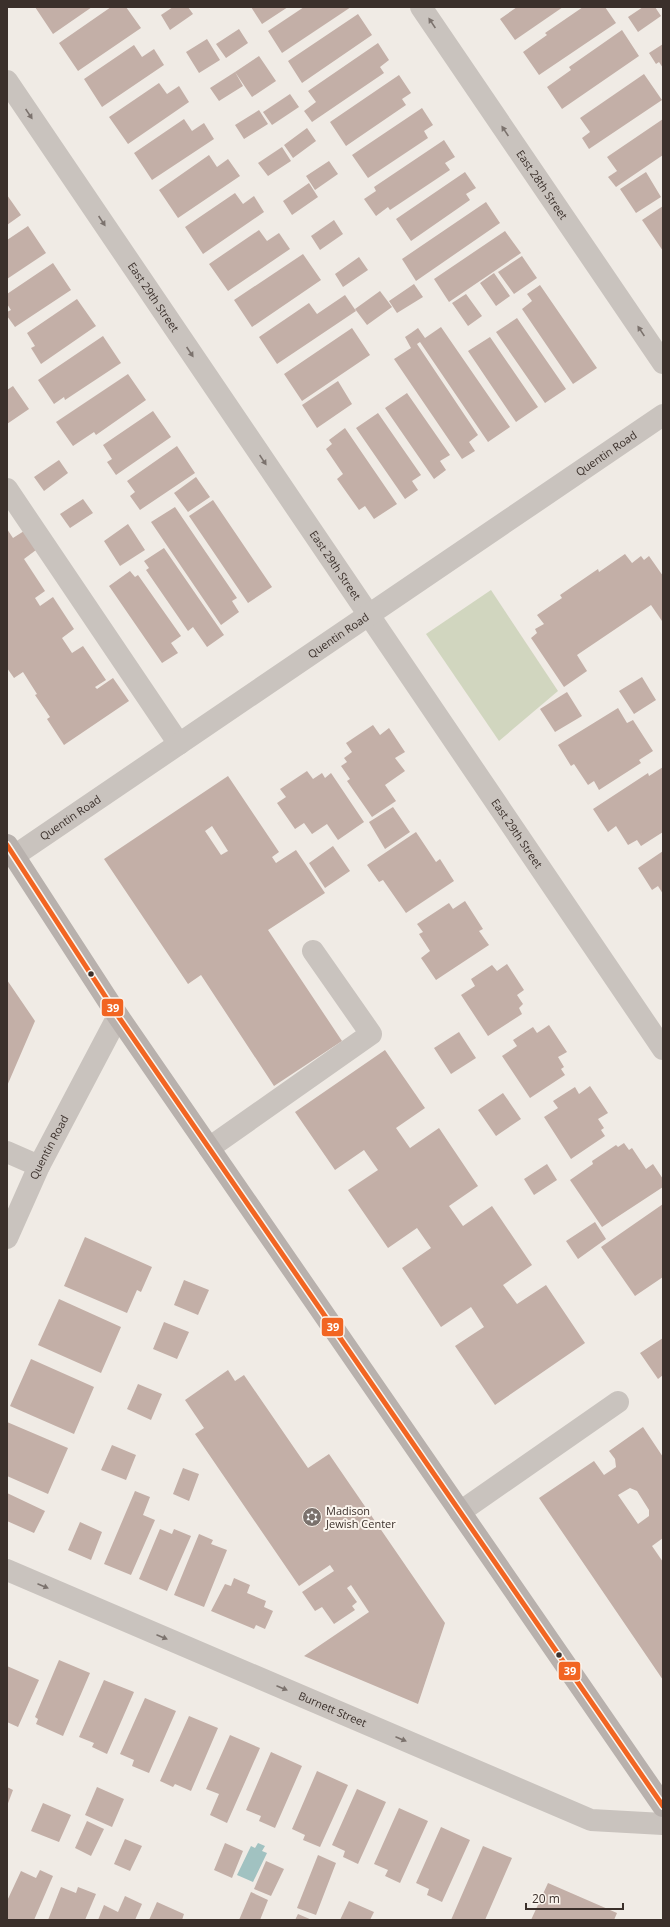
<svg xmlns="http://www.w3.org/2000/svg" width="670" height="1927" viewBox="0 0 670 1927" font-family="'Open Sans',sans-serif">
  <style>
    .green { fill: #d1d6bf }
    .water { fill: #a1c2c1 }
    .building { fill: #c3afa7; fill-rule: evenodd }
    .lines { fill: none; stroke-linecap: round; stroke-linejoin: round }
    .minor { stroke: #c9c3be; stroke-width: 22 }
    .major { stroke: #b8b1ad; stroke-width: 22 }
    .bus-1-casing { stroke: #fbf5ee; stroke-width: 8 }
    .bus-1 { stroke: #f26522; stroke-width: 5 }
    .oneway { fill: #7b726d }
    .bus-dot { fill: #3b302b; stroke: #fbf5ee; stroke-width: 1.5 }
    .labels { text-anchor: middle; stroke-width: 4; stroke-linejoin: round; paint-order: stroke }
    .street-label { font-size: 11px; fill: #3b302b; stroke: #fbf5ee }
    .poi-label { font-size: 11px; fill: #3b302b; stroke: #fbf5ee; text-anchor: start }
    .line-badge { stroke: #fbf5ee; stroke-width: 1.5 }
    .badge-label { font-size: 11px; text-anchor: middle; font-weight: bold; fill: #fff }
  </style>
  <rect width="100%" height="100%" fill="#f0ebe5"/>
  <path class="green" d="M491,590L558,691L499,741L426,634Z"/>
  <path class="water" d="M258,1843L265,1846L262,1851L267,1853L253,1882L237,1875L251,1846L255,1848Z"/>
  <path class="building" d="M35,7H92L53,34Z
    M111,7H126L141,28L78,71L59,43Z
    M173,7H188L193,14L170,30L161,15Z
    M251,7H288L262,24Z
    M304,7H351L282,53L268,31Z
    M517,7H563L515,40L500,19Z
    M583,7H605L616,23L539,75L523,52L547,35L545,33Z
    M643,7H655L661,16L638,32L628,17Z
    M358,14L372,35L302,83L288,61Z
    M239,29L248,43L226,58L216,44Z
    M622,30L639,56L562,109L547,87L571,70L569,67Z
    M207,39L220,60L199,73L186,52Z
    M378,43L389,60L380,67L384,73L312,122L304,111L316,102L308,91Z
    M663,44V68L659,62L656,64L649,53Z
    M134,45L142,57L154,49L164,65L102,107L84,79Z
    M259,56L276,81L252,97L235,72Z
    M235,72L243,86L219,101L210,88Z
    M644,74L662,100L589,149L582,138L590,132L580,118Z
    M399,75L411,93L402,99L406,105L346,146L330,122Z
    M159,83L167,94L179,86L189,102L128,144L109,117Z
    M290,94L299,107L272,125L263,112Z
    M422,108L433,125L424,131L428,138L368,178L352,155Z
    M259,110L268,124L244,139L235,125Z
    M184,119L192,131L204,123L214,139L152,180L134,153Z
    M663,119V155L616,187L608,177L617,171L607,157Z
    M307,128L316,141L293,158L284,145Z
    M444,140L455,157L445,163L450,170L390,210L388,207L376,216L364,199L376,191L374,187Z
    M282,147L291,161L268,176L258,163Z
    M209,155L217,167L228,159L240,176L178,218L159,190Z
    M329,161L338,174L315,190L306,176Z
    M465,172L476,188L466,194L470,200L411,241L396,219Z
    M646,172L661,197L636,213L620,189Z
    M309,183L318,197L292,215L283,201Z
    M235,193L243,204L254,196L264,212L203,254L185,227Z
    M7,195L21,215L7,225Z
    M486,202L500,223L416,281L402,259Z
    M663,206V251L642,220Z
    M334,220L343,234L320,250L311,236Z
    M28,226L46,253L7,279V240Z
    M259,230L267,241L279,233L290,249L228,291L209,264Z
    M505,231L521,253L449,302L434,279Z
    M303,254L321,280L252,327L234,300Z
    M522,256L537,278L514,294L498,272Z
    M359,257L368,270L343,287L335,274Z
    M53,263L71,290L15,327L7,316V312L11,310L7,304V294Z
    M494,273L510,296L496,306L480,283Z
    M414,284L423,297L397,313L389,301Z
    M540,285L597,368L573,384L522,309L532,301L527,294Z
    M380,291L392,307L367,325L355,309Z
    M466,294L482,316L468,326L452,303Z
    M345,295L356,311L277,364L259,337L309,303L317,314Z
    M77,299L96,326L41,364L31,348L35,346L27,333Z
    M517,318L566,389L545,403L496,332Z
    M441,327L510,427L488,442L420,342L417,344L478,435L469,442L475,451L462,459L394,359L411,348L405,337L411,333L418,328L425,338Z
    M352,328L370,355L302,401L284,374Z
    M103,336L121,363L65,400L64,397L54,404L38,380Z
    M490,337L538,407L516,422L468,351Z
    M128,374L146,400L96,435L94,432L73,446L56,422Z
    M338,381L352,404L317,428L302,405Z
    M13,386L29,409L7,424V390Z
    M407,393L450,455L440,461L446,470L434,479L385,408Z
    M153,411L171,437L116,475L107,462L112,459L103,445Z
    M378,413L421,475L412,481L418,490L405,499L356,428Z
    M345,428L397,504L374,519L365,506L359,510L337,479L343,474L326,449L332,444L329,440Z
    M177,446L195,473L140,510L130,496L135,492L127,481Z
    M59,460L68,473L44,491L34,477Z
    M196,477L210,497L188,512L174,493Z
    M83,499L93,513L70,528L60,514Z
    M213,500L272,587L248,603L189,516Z
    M175,507L237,598L232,601L239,612L221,625L151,522Z
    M128,524L145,550L120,566L104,541Z
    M7,529L13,538L24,531L36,550L24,559L45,591L35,598L40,606L53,597L74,629L62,638L72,653L83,646L106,680L95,687L97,689L113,678L129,701L64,745L47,719L50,717L35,695L37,694L23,672L14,678L7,668Z
    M164,548L224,635L207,647L193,627L188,631L146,570L149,568L144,561Z
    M625,554L632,563L641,556L644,560L649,556L663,576V620L662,621L651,605L577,655L587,671L564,687L531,638L537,633L535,629L544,624L537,615L562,598L560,595L598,569L599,572Z
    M130,571L135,577L138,575L181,636L171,643L178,653L162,663L109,586Z
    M642,677L656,700L634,714L619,691Z
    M567,692L582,716L555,732L540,709Z
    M618,708L627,723L633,720L653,751L639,760L641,763L599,790L594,781L588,785L574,764L571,766L558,745Z
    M373,725L380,735L389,728L405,752L395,758L405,771L385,785L396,801L372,817L347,781L350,779L341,766L347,762L344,758L352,752L346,743Z
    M663,767V832L641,846L637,840L628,845L616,826L608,832L593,809L648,773L649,776Z
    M307,771L313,779L322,773L325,778L331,773L364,822L338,840L327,824L312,834L304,823L295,829L277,803L286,797L280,789Z
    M228,776L279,852L272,857L276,863L296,850L325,893L268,930L342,1041L274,1086L201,975L188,984L104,859ZM212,826L228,851L221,855L205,831Z
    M393,807L410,832L385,849L369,822Z
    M416,832L436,862L440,859L454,881L406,913L383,880L379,882L367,865Z
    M333,846L350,871L325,888L309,863Z
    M663,851V894L658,886L652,890L638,868Z
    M465,901L483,929L479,931L489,945L436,980L421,958L430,951L419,934L423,932L417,924L449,903L453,909Z
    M507,964L524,990L517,995L523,1004L519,1008L522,1014L488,1036L461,995L475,986L471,979L492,965L497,971Z
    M7,980L35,1021L7,1086Z
    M549,1025L567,1052L558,1057L564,1067L561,1069L565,1075L530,1098L502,1056L517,1046L513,1040L533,1027L537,1033Z
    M459,1032L476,1058L451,1074L434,1048Z
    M385,1050L425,1108L396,1128L410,1148L439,1128L478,1186L449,1206L463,1226L492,1206L532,1265L503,1285L517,1304L546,1285L585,1343L495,1405L455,1346L484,1327L471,1307L441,1327L402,1268L431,1248L417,1228L388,1248L348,1190L378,1170L364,1150L335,1170L295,1112Z
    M590,1086L608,1113L598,1119L604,1128L601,1130L605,1136L571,1159L544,1117L558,1108L553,1101L575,1087L579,1094Z
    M503,1093L521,1119L496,1136L478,1110Z
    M624,1143L629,1150L632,1148L646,1169L653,1164L663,1179V1187L602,1227L570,1180L593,1164L592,1161L616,1145L618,1147Z
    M547,1164L557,1180L534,1195L524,1179Z
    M663,1204V1277L635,1296L601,1247Z
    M595,1222L606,1239L578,1259L566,1241Z
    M85,1237L152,1267L141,1292L137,1290L127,1313L64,1286Z
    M184,1280L209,1290L198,1315L174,1305Z
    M59,1299L121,1327L101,1373L38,1345Z
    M164,1322L189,1332L177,1359L153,1349Z
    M663,1338V1375L658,1379L640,1353Z
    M31,1359L94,1387L74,1434L10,1406Z
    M228,1370L235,1381L244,1375L308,1468L329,1454L445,1623L418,1704L304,1656L369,1612L351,1585L347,1588L357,1602L352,1606L355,1610L334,1624L322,1607L315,1611L302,1592L334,1571L330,1565L299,1586L195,1434L204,1428L185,1400Z
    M138,1384L162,1394L151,1420L127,1409Z
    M7,1422L68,1448L48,1494L7,1476Z
    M643,1427L663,1457V1538L652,1546L663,1562V1680L539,1498L594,1461L604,1475L616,1467L615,1459L609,1451ZM630,1488L637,1491L649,1510V1516L638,1524L618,1495Z
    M112,1445L136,1455L126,1480L101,1470Z
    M183,1468L199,1474L189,1501L173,1494Z
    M135,1491L150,1497L143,1515L155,1520L131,1575L104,1564Z
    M7,1493L45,1511L34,1533L7,1521Z
    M80,1522L102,1532L91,1560L68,1550Z
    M160,1529L172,1534L174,1529L191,1536L167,1591L139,1579Z
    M199,1534L213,1540L211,1544L227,1550L204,1607L174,1595Z
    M234,1578L250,1585L247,1593L266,1601L264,1607L273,1611L265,1629L256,1625L254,1629L211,1611L225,1584L231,1586Z
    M59,1660L90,1673L63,1736L36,1724L38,1719L35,1717Z
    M7,1666L39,1680L18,1727L7,1722Z
    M104,1680L134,1692L107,1754L92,1747L94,1743L79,1737Z
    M145,1698L176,1711L149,1773L132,1766L134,1760L120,1754Z
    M189,1716L218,1728L191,1791L175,1784L173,1787L160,1781Z
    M230,1735L260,1748L227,1823L210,1815L219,1794L206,1789Z
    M271,1752L302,1766L275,1828L259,1821L261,1816L246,1810Z
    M317,1771L348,1785L320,1847L303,1840L305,1835L292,1829Z
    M7,1787L13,1790L7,1806Z
    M97,1787L124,1799L112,1827L85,1815Z
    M357,1789L386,1802L358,1864L343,1857L345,1851L332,1845Z
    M43,1803L71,1815L59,1842L31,1831Z
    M399,1808L428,1821L400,1883L385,1876L388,1870L374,1864Z
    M87,1821L104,1829L91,1856L75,1848Z
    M441,1827L470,1840L442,1902L427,1895L429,1889L416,1883Z
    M125,1839L142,1846L130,1871L114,1864Z
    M225,1843L243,1851L232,1878L214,1870Z
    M483,1846L512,1858L485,1920H451Z
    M318,1855L336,1863L316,1915L297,1908Z
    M266,1861L284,1869L271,1896L254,1889Z
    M40,1870L53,1876L34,1920H7V1901L21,1871L36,1878Z
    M548,1883L617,1913L614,1920H531Z
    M61,1887L76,1893L78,1887L96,1894L85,1920H48Z
    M251,1892L268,1900L260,1920H239Z
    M125,1896L142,1904L135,1920H98L104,1905L118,1912Z
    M349,1901L374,1912L370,1920H340Z
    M157,1902L184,1914L182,1920H149Z
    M298,1914L312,1920H295Z"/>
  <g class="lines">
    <g class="minor">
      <path id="s1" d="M421,7L663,363"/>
      <path id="s2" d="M7,81L663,1049"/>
      <path d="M7,489L179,744"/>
      <path id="s3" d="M14,856L663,415"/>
      <path d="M209,1148L371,1034L313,951"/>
      <path d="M7,1152L39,1166"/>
      <path id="s4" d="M7,1238L39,1166L118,1016"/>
      <path d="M460,1512L618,1402"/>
      <path id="s5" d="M7,1570L591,1820L663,1824"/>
    </g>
    <path class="major" d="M7,845L118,1016L663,1806"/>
    <g class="bus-1-casing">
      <path id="bus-1" d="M7,845L118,1016L663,1806"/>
    </g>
    <use href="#bus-1" class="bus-1"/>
  </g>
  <defs><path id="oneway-solid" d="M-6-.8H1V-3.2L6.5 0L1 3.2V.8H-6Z"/></defs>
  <g class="oneway">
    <use href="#oneway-solid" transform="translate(432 23) rotate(-124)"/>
    <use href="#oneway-solid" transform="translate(29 114) rotate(56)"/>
    <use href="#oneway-solid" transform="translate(505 131) rotate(-124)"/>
    <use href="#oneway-solid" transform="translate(102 221) rotate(56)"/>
    <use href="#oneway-solid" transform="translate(641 331) rotate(-124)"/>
    <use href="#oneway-solid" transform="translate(190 352) rotate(56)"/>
    <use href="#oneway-solid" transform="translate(263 460) rotate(56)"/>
    <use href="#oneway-solid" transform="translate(43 1586) rotate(23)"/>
    <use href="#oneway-solid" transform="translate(162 1637) rotate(23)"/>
    <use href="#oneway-solid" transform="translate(282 1688) rotate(23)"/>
    <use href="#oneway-solid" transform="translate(401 1739) rotate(23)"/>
  </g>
  <defs>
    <g id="synagogue-disc" transform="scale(1)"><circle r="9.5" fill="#7a716c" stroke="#fbf5ee"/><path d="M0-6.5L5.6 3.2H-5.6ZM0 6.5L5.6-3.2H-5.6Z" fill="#fff"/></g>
  </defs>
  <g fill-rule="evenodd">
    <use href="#synagogue-disc" x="312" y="1517"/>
  </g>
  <g class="bus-dot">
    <circle cx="91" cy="974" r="3.5"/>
    <circle cx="559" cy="1655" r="3.5"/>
  </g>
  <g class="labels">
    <g class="street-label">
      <text dy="4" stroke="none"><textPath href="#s1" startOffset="215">East 28th Street</textPath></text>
      <text dy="4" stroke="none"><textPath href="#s2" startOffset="261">East 29th Street</textPath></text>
      <text dy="4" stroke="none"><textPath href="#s3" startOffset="716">Quentin Road</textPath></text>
      <text dy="4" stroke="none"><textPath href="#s2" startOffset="585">East 29th Street</textPath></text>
      <text dy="4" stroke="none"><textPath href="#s3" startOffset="392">Quentin Road</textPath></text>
      <text dy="4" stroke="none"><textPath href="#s3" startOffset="68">Quentin Road</textPath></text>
      <text dy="4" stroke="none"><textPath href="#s2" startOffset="909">East 29th Street</textPath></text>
      <text dy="4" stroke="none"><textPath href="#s4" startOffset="100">Quentin Road</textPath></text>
      <text dy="4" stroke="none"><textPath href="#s5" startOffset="354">Burnett Street</textPath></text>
    </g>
    <g class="poi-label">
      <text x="326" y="1515">Madison<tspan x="326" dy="13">Jewish Center</tspan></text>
    </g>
  </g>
  <g class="line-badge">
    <rect x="101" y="998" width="23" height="19" rx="4" fill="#f26522"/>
    <rect x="321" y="1317" width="23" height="20" rx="4" fill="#f26522"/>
    <rect x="558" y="1661" width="23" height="20" rx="4" fill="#f26522"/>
  </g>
  <g class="badge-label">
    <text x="113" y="1012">39</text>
    <text x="333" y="1331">39</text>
    <text x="570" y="1675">39</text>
  </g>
  <rect width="670" height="1927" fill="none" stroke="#3b302b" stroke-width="16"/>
  <path d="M526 1903v6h97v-6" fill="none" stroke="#3b302b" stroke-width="2"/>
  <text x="532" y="1903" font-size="12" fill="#3b302b" stroke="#fbf5ee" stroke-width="3" paint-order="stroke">20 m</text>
</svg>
